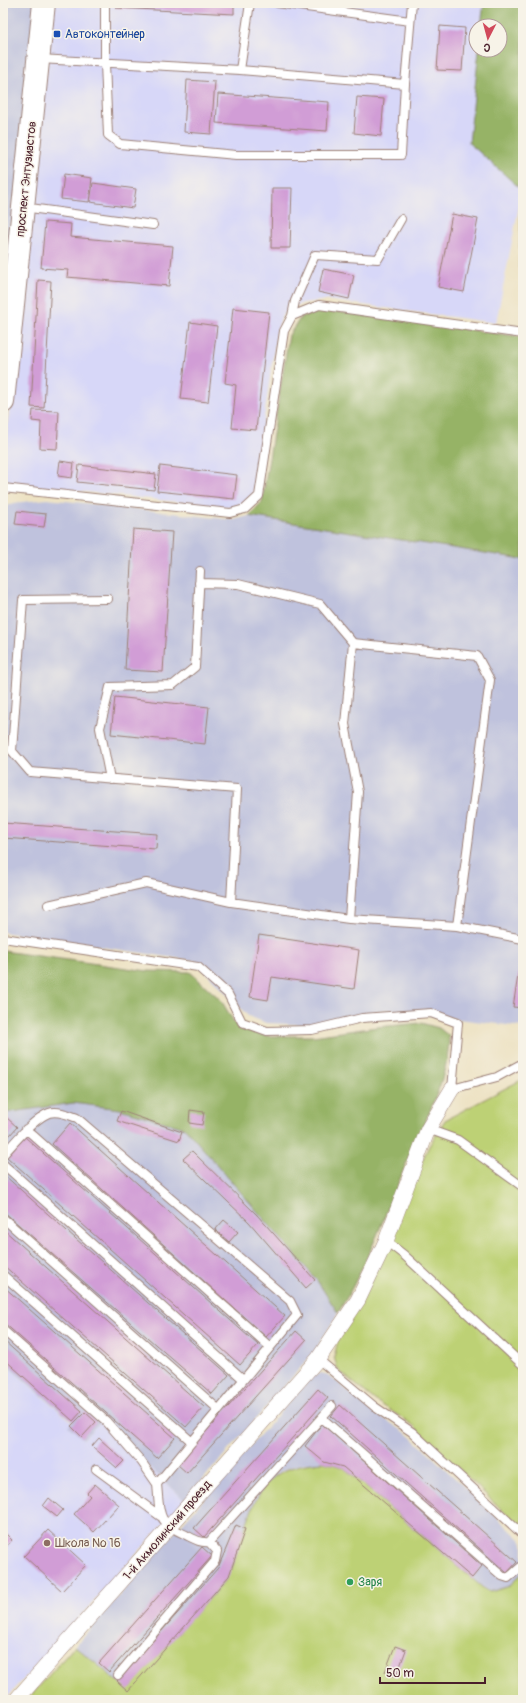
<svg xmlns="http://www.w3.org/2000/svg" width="526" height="1703" viewBox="0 0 526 1703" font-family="Pangolin,sans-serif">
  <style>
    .built { fill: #d7d7f8 }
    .industrial { fill: #bfc2dd }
    .green { fill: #bdd174; stroke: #847850 }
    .forest { fill: #96b366; stroke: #706948 }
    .building { fill: #d19dd6 }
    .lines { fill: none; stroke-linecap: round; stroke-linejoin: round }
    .lane-casing { stroke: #9c8077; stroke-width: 10 }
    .street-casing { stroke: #9c8077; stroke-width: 16 }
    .secondary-casing { stroke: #9c8077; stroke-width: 24 }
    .lane { stroke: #fff; stroke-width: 8 }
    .street { stroke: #fff; stroke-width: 15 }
    .secondary { stroke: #fff; stroke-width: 22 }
    .transit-dot { fill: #1a4fb4; stroke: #f7f3e8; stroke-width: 1.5 }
    .education-dot { fill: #8d6e63; stroke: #f7f3e8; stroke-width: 1.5 }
    .leisure-dot { fill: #2e9e5b; stroke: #f7f3e8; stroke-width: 1.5 }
    .labels { text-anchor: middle; stroke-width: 3; stroke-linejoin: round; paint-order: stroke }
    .transit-label { font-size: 12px; fill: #164399; stroke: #f7f3e8; text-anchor: start }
    .street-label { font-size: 12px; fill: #4a1f2b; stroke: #f7f3e8 }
    .education-label { font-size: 12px; fill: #785e54; stroke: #f7f3e8; text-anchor: start }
    .leisure-label { font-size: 12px; fill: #27864d; stroke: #f7f3e8; text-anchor: start }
  </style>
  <rect width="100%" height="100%" fill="#f7f3e8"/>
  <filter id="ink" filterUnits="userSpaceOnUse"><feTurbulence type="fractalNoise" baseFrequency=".025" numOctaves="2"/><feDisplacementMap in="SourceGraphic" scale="8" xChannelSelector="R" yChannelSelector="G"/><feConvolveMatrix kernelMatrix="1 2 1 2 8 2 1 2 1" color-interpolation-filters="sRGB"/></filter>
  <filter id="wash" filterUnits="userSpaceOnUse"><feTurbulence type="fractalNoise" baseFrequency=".012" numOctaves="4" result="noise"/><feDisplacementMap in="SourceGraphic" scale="16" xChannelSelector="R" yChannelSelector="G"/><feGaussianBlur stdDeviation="0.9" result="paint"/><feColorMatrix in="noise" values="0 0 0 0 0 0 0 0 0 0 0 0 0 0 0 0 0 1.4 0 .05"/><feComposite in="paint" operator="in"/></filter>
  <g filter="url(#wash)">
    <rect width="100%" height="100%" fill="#ede2c3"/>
    <path class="built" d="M53,3H484L481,26H476V50H479L469,143L522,190L496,323L327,300L303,303L291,308L282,316L277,330L253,494L246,502L232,508L14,484L6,479L3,472L23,275Z
      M3,1362L72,1422L83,1439L100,1422L185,1500L5,1700H3Z"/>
    <path class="industrial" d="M3,3H37L3,355Z
      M47,499L234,520L249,516L523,559V1027L385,1010L306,1025L266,1023L248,1016L195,961L3,932V508L14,503Z
      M73,1103L120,1109L185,1128L316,1279L338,1313L315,1351L185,1500L100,1422L83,1439L68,1426L72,1421L3,1362V1115L5,1113Z
      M321,1373L329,1375L371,1410L409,1435L523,1542V1571L510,1586L490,1592L305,1463L285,1469L275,1475L259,1495L229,1576L128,1691L75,1646L311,1377Z"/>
    <path class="green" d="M523,1079V1530L413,1425L376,1401L338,1370L334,1357L338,1340L429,1146L445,1120Z
      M324,1462L343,1467L483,1588L490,1592L510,1586L523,1571V1700H27L75,1646L128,1690C151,1664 173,1639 196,1613C206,1601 220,1589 228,1576C233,1568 235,1557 238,1548C257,1495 261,1466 324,1462Z"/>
    <path class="forest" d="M484,3H523V270L519,268L522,190L469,143L479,50H500V26H481Z
      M324,310L523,337V559L249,516L262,502L289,335L301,317Z
      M3,951L148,971L190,972L221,1000L238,1029L267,1036H313L377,1027L421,1023L439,1028L449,1036C449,1079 425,1120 408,1159C387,1211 367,1265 338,1313L316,1279L185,1128L120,1109L73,1103L5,1113L3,1115Z"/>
    <g id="blocks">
      <path class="building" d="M116,3H234V14L116,8Z
        M440,26L465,28L462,71L437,70Z
        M187,80L215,82L211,134L184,132Z
        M218,94L329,102L327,131L216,123Z
        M357,97L384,99L381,136L354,133Z
        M64,174L92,178L89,202L61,199Z
        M93,183L136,189L133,208L90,202Z
        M272,188H292L290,248H271Z
        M452,214L478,219L464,292L438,287Z
        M45,222L71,224L70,237L173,246L169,286L67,277L68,270L41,268Z
        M323,269L354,275L349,299L318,292Z
        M38,280L51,281L44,408L31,407Z
        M233,308L269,312L256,430L232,428L236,385L225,383Z
        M190,322L217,326L208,402L181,399Z
        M33,410L59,411L57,449L40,448L41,422L32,421Z
        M60,461L74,463L72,478L58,476Z
        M79,465L156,474L154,490L77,482Z
        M160,466L237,475L234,499L157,491Z
        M17,511L46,514L44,527L15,524Z
        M133,529L172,532L163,672L125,670Z
        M115,697L209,707L205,744L111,734Z
        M3,823L157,834L156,849L3,838Z
        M259,935L359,950L354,989L272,977L268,1000L250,997Z
        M520,963H523V1008L513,1007Z
        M190,1110L204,1112L202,1125L189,1123Z
        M121,1111L182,1132L179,1141L117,1121Z
        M6,1117L17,1127L3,1143V1120Z
        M70,1123L285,1316L266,1337L52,1144Z
        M25,1137L258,1345L240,1365L7,1157Z
        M192,1151L257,1215L315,1280L306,1288L249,1222L183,1159Z
        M3,1174L229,1375L212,1394L3,1211Z
        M224,1220L238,1232L229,1242L215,1230Z
        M3,1229L204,1407L186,1427L3,1265Z
        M3,1286L175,1438L157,1458L3,1322Z
        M296,1331L306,1340L187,1473L177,1464Z
        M3,1340L82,1411L73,1421L3,1358Z
        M318,1389L328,1398L204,1537L194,1528Z
        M340,1405L517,1562L507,1573L331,1416Z
        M85,1412L96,1422L82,1437L71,1426Z
        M322,1424L482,1566L472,1578L343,1467L324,1462L305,1446Z
        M99,1438L124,1461L117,1468L92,1446Z
        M95,1484L119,1505L94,1532L74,1514L90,1496L87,1493Z
        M49,1498L63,1510L57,1517L43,1506Z
        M236,1525L245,1529L229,1576L128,1691L117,1681L218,1568Z
        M48,1530L86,1565L62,1591L24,1556Z
        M3,1531L12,1540L3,1550Z
        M202,1547L212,1556L109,1672L99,1663Z
        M395,1646L406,1650L396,1677L385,1672Z"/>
    </g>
  </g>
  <g filter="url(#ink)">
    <use href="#blocks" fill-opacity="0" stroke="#9c8077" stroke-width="1"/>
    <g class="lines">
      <g class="lane-casing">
        <path id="lane" d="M105,3V63L108,135L120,144L236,155H401L405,84
          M277,3L410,21
          M39,59L240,70L405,84L412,3
          M240,70L250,3
          M23,207L153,225
          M292,316L295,301L315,255L378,259L401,219
          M3,488L230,513L245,509L259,496L284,331L292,316L319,305L523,334
          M199,583L238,584L320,604L353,643
          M108,599L23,600L12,751L30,772L237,789L231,902
          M110,779L100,728L110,687L173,685L195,667L200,571
          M48,905L146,883L231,902L349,919L358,792L345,724L353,643L477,656L490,680L457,926L523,939
          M349,919L457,926
          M3,938L198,967L228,994L242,1022L267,1031L312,1030L362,1018L431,1013L458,1023L452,1089L497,1077L523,1063
          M26,1129L270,1347
          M428,1129L458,1140L523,1187
          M3,1155C13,1144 34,1118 49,1113C58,1110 69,1115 77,1118L290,1301L297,1315L157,1484C160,1514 156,1522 186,1535C194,1539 200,1543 209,1542L332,1406
          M3,1164L243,1379
          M3,1218L218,1409
          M386,1241L404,1255L523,1365
          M3,1275L191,1441
          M3,1330L106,1421L141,1461L157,1484
          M318,1359L375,1407L412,1432L523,1535
          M322,1418L502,1576L508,1578L523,1565
          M96,1469L160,1516
          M118,1675L215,1561L217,1551L209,1542"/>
      </g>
      <g class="street-casing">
        <path id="street" d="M16,1700L318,1359L358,1300L386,1241L428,1129L452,1089"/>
      </g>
      <g class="secondary-casing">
        <path id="secondary" d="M3,402L44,3"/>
      </g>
      <use href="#lane" class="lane"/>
      <use href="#street" class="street"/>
      <use href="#secondary" class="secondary"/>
    </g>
  </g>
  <rect class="transit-dot" x="53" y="30" width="8" height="8" rx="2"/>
  <circle class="education-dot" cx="47" cy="1543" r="4"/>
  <circle class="leisure-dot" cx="350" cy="1582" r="4"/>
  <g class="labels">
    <g class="transit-label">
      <text x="65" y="38">Автоконтейнер</text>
    </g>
    <g class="street-label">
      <text transform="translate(26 179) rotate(-84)" y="4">проспект Энтузиастов</text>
      <text transform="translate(167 1530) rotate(-49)" y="4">1-й Акмолинский проезд</text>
    </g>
    <g class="education-label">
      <text x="55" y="1547">Школа № 16</text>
    </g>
    <g class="leisure-label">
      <text x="358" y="1586">Заря</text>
    </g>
  </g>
  <rect width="526" height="1703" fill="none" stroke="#f7f3e8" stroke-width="16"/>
  <g transform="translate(488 38) rotate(186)"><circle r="19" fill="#f7f3e8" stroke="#b29e9c"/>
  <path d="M0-3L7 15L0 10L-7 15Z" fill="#d1495b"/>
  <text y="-6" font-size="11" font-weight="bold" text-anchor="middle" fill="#4a1f2b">С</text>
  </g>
  <path d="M380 1677v6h105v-6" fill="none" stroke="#4a1f2b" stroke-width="2"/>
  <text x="386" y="1677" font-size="12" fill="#4a1f2b" stroke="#f7f3e8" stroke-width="3" paint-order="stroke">50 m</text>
</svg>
